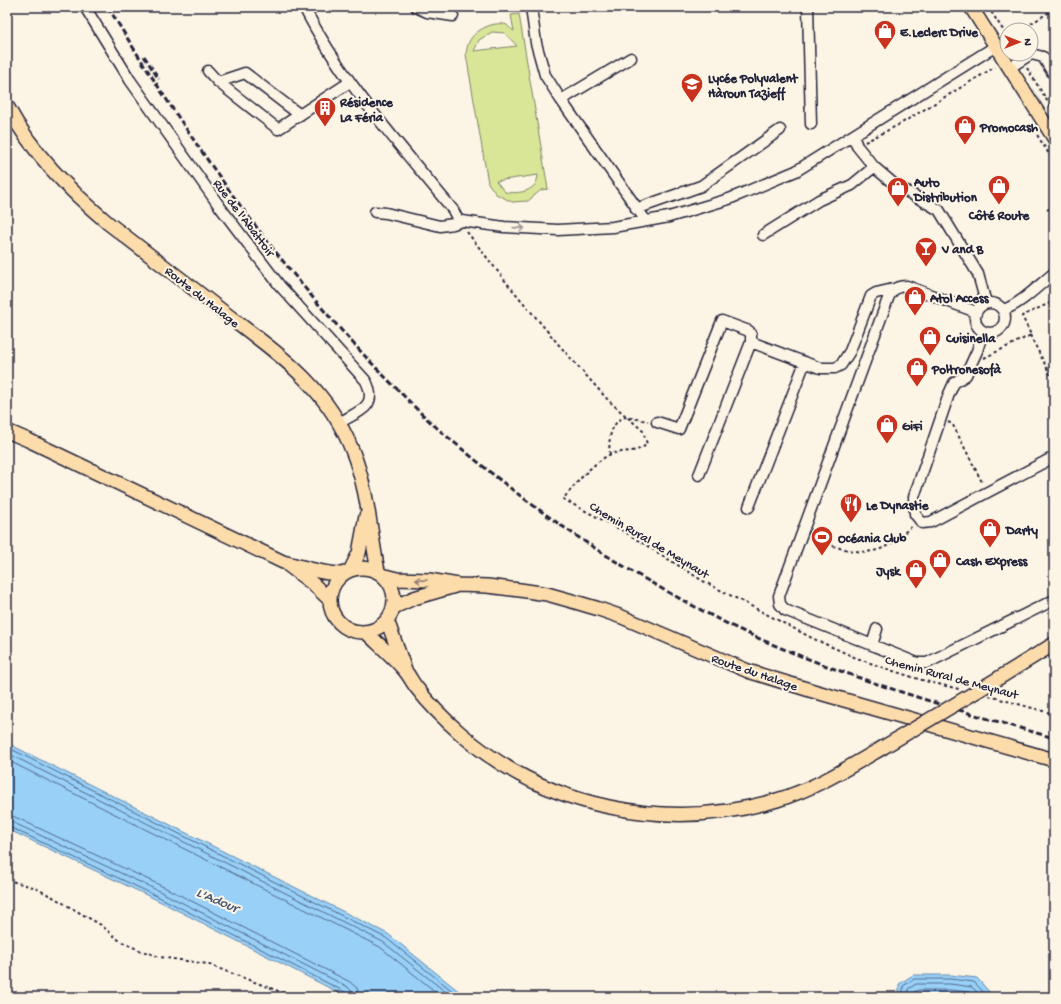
<svg xmlns="http://www.w3.org/2000/svg" width="1061" height="1004" viewBox="0 0 1061 1004" font-family="'Gochi Hand',sans-serif">
  <style>
    .green { fill: #d9e597; stroke: #7e8469; fill-rule: evenodd }
    .water { fill: #98d0f8; stroke: #698aac }
    .lines { fill: none; stroke-linecap: round; stroke-linejoin: round }
    .shore { stroke: #516887; stroke-width: 1 }
    .minor-casing { stroke: #22223b; stroke-width: 13 }
    .major-casing { stroke: #22223b; stroke-width: 16 }
    .path { stroke: #22223b; stroke-width: 2; stroke-dasharray: 3 3; stroke-linecap: butt }
    .minor { stroke: #fcf5e5; stroke-width: 10 }
    .major { stroke: #fddcac; stroke-width: 13 }
    .rail { stroke: #22223b; stroke-width: 3; stroke-dasharray: 6 3; stroke-linecap: butt }
    .major-bridge-casing { stroke: #22223b; stroke-width: 16; stroke-linecap: butt }
    .major-bridge { stroke: #fddcac; stroke-width: 13 }
    .oneway { stroke: #9a9698 }
    .oneway2 { stroke: #907f74 }
    .labels { text-anchor: middle; stroke-width: 4; stroke-linejoin: round; paint-order: stroke }
    .poi-label { font-size: 13px; font-weight: bold; fill: #22223b; stroke: #fcf5e5; text-anchor: start }
    .street-label { font-size: 13px; fill: #22223b; stroke: #fcf5e5 }
    .water-label { font-size: 14px; font-style: italic; fill: #455674; stroke: #fcf5e5 }
  </style>
  <rect width="100%" height="100%" fill="#fcf5e5"/>
  <filter id="ink" filterUnits="userSpaceOnUse"><feTurbulence type="fractalNoise" baseFrequency=".025" numOctaves="2"/><feDisplacementMap in="SourceGraphic" scale="8" xChannelSelector="R" yChannelSelector="G"/><feConvolveMatrix kernelMatrix="1 2 1 2 8 2 1 2 1" color-interpolation-filters="sRGB"/></filter>
  <g filter="url(#ink)">
    <path class="green" d="M519,14L548,189L541,190L528,201L512,202L496,194L488,183L466,54C467,50 467,45 469,42C474,30 495,20 507,25C509,27 512,30 514,31L511,15ZM492,32L505,33L517,46L474,51L479,40ZM538,175C537,192 519,194 505,192L496,181Z"/>
    <path class="water" d="M7,743L388,934L466,997H347L157,900L7,829Z
      M913,975H951L977,978L991,994V997H899V984Z"/>
    <g class="lines">
      <path class="shore" d="M7,747L386,938L460,997
        M7,753L383,942L452,997
        M7,760L380,947L442,997
        M7,815L15,817L164,887L350,982L357,988L359,997
        M7,821L12,822L161,892L348,987L352,992L353,997
        M7,826L159,897L345,992L347,994L348,997
        M903,997V986L914,979H950L974,982L988,997
        M908,997V989L916,984H950L972,987L982,997
        M914,997V992L918,990H950L969,992L974,997"/>
      <g class="minor-casing">
        <path id="minor" d="M85,7L130,80L220,207L280,286L366,381C379,408 358,411 339,423
          M304,7C342,82 400,145 453,210L459,222
          M416,7L427,12L453,16
          M531,7L536,43L545,75L561,100
          M808,7L811,124
          M1031,54L1043,57L1054,75
          M631,58L561,100L646,221
          M1009,68L1031,54
          M208,71L218,82L278,129L350,82
          M218,82L245,73L300,115
          M853,136L857,146L874,167L894,184L939,210L978,274L986,303
          M636,209L701,186L780,130
          M375,212L386,213L440,226L453,224L462,221L504,227L558,230L613,227L669,217L729,199L796,171L996,46
          M763,235L819,200L852,185L874,167
          M975 318a15 15 0 1 1 30 0a15 15 0 1 1-30 0Z
          M1004,310C1023,302 1038,286 1054,273
          M976,312L907,286C898,286 894,288 889,296L779,596L780,604L785,610L917,663H927L1054,600
          M983,331L977,351L966,375L954,383L949,394L914,497L915,514L922,523L931,522L1054,457
          M657,422L679,429L722,321L749,331L751,335V342L820,368H835L841,365L850,351L871,296L876,293L893,289
          M699,475L751,342
          M749,507L805,362
          M872,645L877,629"/>
      </g>
      <g class="major-casing">
        <path id="major" d="M971,7L1054,138
          M7,106C33,154 67,188 108,223C146,252 183,281 221,310C274,351 326,384 352,450C368,489 370,531 378,571
          M7,431L28,440L283,562C303,567 322,574 342,574
          M288,565L313,584L330,600
          M330 600a32 32 0 1 1 64 0a32 32 0 1 1-64 0Z
          M351,569L359,553L366,516
          M385,576L397,579L429,580L458,585L487,586L520,590L547,594L572,601L599,609L622,617L748,671L813,691L1054,760
          M394,607L414,598L455,586
          M387,620L404,667
          M366,632C379,645 394,657 406,672C410,677 412,682 416,687C429,704 444,719 460,733C546,808 667,833 777,800C814,789 848,768 882,748
          M989,684L1054,644"/>
      </g>
      <path class="path" d="M988,7L1007,36
        M1021,30L1054,9
        M1027,68L1054,112
        M1034,130L1054,162
        M865,142L900,124L995,67
        M1047,210L1054,206
        M467,232L506,282L559,345L608,400L643,431L647,444C636,455 621,449 609,455C590,465 577,483 563,499L625,532L703,581L812,638L854,657L884,668L925,681L959,689
        M1030,335L1054,382
        M984,358L1031,335L1022,316L1054,301
        M948,422L952,424L954,427L983,484
        M610,454C608,441 610,422 625,417L648,421
        M810,538C831,545 861,558 883,548C892,544 905,532 913,525
        M989,696L1054,714
        M7,880L33,887L51,896L101,925L120,941L139,950L160,957L207,964L294,997"/>
      <use href="#minor" class="minor"/>
      <use href="#major" class="major"/>
      <path class="rail" d="M108,7C192,144 284,277 399,391C411,403 422,415 435,426C447,437 460,447 473,458C540,514 611,562 688,603C705,612 721,621 738,629C839,676 947,707 1054,738
        M144,56L159,79"/>
      <g class="major-bridge-casing">
        <path id="major-bridge" d="M882,748L989,684"/>
      </g>
      <use href="#major-bridge" class="major-bridge"/>
    </g>
    <defs><path id="oneway-shaft" d="M-6 0H5M1.5-3L5.5 0L1.5 3" fill="none" stroke-width="1.6" stroke-linecap="round" stroke-linejoin="round"/></defs>
    <use class="oneway" href="#oneway-shaft" transform="translate(519 228) rotate(4)"/>
    <use class="oneway2" href="#oneway-shaft" transform="translate(421 580) rotate(-179)"/>
  </g>
  <defs>
    <g id="shop-pin" transform="scale(1.15)"><path d="M0 17L-7.5 6A9.5 9.5 0 1 1 7.5 6Z" fill="#c8321e" stroke="#fcf5e5"/><path d="M-5-2.5h2.3a2.7 3.5 0 0 1 5.4 0H5L5.5 6h-11ZM-1.5-2.5h3a1.5 2.3 0 0 0-3 0Z" fill="#fff"/></g>
    <g id="school-pin" transform="scale(1.15)"><path d="M0 17L-7.5 6A9.5 9.5 0 1 1 7.5 6Z" fill="#c8321e" stroke="#fcf5e5"/><path d="M0-5L7-2L0 1L-7-2ZM-4 1L0 2.5L4 1V4Q0 6-4 4Z" fill="#fff"/></g>
    <g id="building-pin" transform="scale(1.15)"><path d="M0 17L-7.5 6A9.5 9.5 0 1 1 7.5 6Z" fill="#c8321e" stroke="#fcf5e5"/><path d="M-4-6H4V6H1V3H-1V6H-4ZM-2.5-4.3h1.7v1.8h-1.7ZM.8-4.3h1.7v1.8H.8ZM-2.5-1h1.7V.8h-1.7ZM.8-1h1.7V.8H.8Z" fill="#fff"/></g>
    <g id="bar-pin" transform="scale(1.15)"><path d="M0 17L-7.5 6A9.5 9.5 0 1 1 7.5 6Z" fill="#c8321e" stroke="#fcf5e5"/><path d="M-6-5H6L.8 .8V4.5H3.5V6h-7V4.5H-.8V.8Z" fill="#fff"/></g>
    <g id="restaurant-pin" transform="scale(1.15)"><path d="M0 17L-7.5 6A9.5 9.5 0 1 1 7.5 6Z" fill="#c8321e" stroke="#fcf5e5"/><path d="M-5-6h1v4h1v-4h1v4h1v-4h1v5L-1.5 .5V6h-2V.5L-5-1ZM5-6V6H3V1.5H1.5Q1.5-4 5-6Z" fill="#fff"/></g>
    <g id="stadium-pin" transform="scale(1.15)"><path d="M0 17L-7.5 6A9.5 9.5 0 1 1 7.5 6Z" fill="#c8321e" stroke="#fcf5e5"/><path d="M0-5a6.5 5 0 1 0 0 10a6.5 5 0 1 0 0-10ZM-3.5-1.8h7v3.6h-7Z" fill="#fff"/></g>
  </defs>
  <g fill-rule="evenodd">
    <use href="#shop-pin" x="885" y="31"/>
    <use href="#school-pin" x="692" y="84"/>
    <use href="#building-pin" x="325" y="108"/>
    <use href="#shop-pin" x="965" y="126"/>
    <use href="#shop-pin" x="999" y="186"/>
    <use href="#shop-pin" x="898" y="188"/>
    <use href="#bar-pin" x="926" y="248"/>
    <use href="#shop-pin" x="915" y="297"/>
    <use href="#shop-pin" x="930" y="337"/>
    <use href="#shop-pin" x="917" y="368"/>
    <use href="#shop-pin" x="887" y="425"/>
    <use href="#restaurant-pin" x="851" y="504"/>
    <use href="#shop-pin" x="990" y="529"/>
    <use href="#stadium-pin" x="822" y="537"/>
    <use href="#shop-pin" x="940" y="560"/>
    <use href="#shop-pin" x="916" y="570"/>
  </g>
  <g class="labels">
    <g class="poi-label">
      <text x="900" y="36">E.Leclerc Drive</text>
      <text x="708" y="82">Lycée Polyvalent<tspan x="708" dy="15">Hàroun Tazieff</tspan></text>
      <text x="340" y="106">Résidence<tspan x="340" dy="15">La Féria</tspan></text>
      <text x="980" y="131">Promocash</text>
      <text x="914" y="186">Auto<tspan x="914" dy="15">Distribution</tspan></text>
      <text x="999" y="219" text-anchor="middle">Côté Route</text>
      <text x="942" y="253">V and B</text>
      <text x="930" y="302">Atol Access</text>
      <text x="946" y="342">Cuisinella</text>
      <text x="932" y="373">Poltronesofà</text>
      <text x="902" y="430">GiFi</text>
      <text x="866" y="509">Le Dynastie</text>
      <text x="1006" y="534">Darty</text>
      <text x="838" y="542">Océania Club</text>
      <text x="956" y="565">Cash Express</text>
      <text x="900" y="575" text-anchor="end">Jysk</text>
    </g>
    <g class="street-label">
      <text transform="translate(245 217) rotate(53)" y="5">Rue de l'Abattoir</text>
      <text transform="translate(203 296) rotate(38)" y="5">Route du Halage</text>
      <text transform="translate(650 539) rotate(31)" y="5">Chemin Rural de Meynaut</text>
      <text transform="translate(755 671) rotate(19)" y="5">Route du Halage</text>
      <text transform="translate(952 676) rotate(15)" y="5">Chemin Rural de Meynaut</text>
    </g>
    <g class="water-label">
      <text transform="translate(218 899) rotate(23)" y="5">L'Adour</text>
    </g>
  </g>
  <rect width="1061" height="1004" fill="none" stroke="#fcf5e5" stroke-width="24"/>
  <rect x="12" y="12" width="1037" height="980" fill="none" stroke="#22223b" stroke-width="1.5" filter="url(#ink)"/>
  <g transform="translate(1019 42) rotate(90)"><circle r="19" fill="#fcf5e5" stroke="#a5a1a1"/>
  <path d="M0-3L7 15L0 10L-7 15Z" fill="#c8321e"/>
  <text y="-6" font-size="11" font-weight="bold" text-anchor="middle" fill="#22223b">N</text>
  </g>
</svg>
